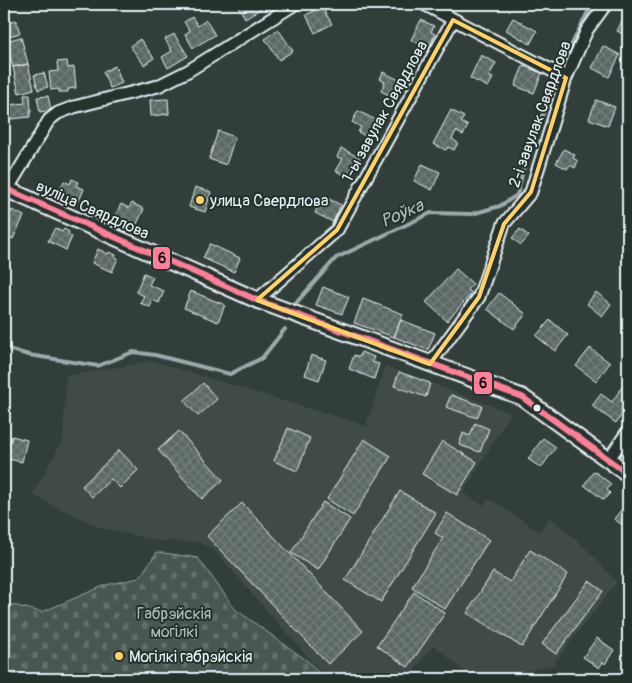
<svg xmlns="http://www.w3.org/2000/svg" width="632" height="683" viewBox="0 0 632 683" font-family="Pangolin,sans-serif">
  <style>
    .built { fill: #3f4b46 }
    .cemetery { fill: url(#cemetery-stones); stroke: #98a4a4 }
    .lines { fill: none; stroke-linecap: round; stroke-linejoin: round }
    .stream { stroke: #9ea9ab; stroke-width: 4 }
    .building { fill: url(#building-cross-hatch); stroke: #e8f1f8 }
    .street-casing { stroke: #e8f1f8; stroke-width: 15 }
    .secondary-casing { stroke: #e8f1f8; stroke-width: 19 }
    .street { stroke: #26332d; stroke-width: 11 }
    .secondary { stroke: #26332d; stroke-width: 15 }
    .bus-1-casing { stroke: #26332d; stroke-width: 10 }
    .bus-1 { stroke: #ff8098; stroke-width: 6 }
    .marked { fill: none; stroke: #ffd166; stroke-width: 4; stroke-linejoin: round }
    .poi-dot { fill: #ffd166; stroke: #26332d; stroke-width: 2 }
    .bus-dot { fill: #e8f1f8; stroke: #26332d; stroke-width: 2 }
    .labels { text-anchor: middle; stroke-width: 4; stroke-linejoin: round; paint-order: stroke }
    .street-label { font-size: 16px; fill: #e8f1f8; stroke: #26332d }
    .poi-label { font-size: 16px; fill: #e8f1f8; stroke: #26332d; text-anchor: start }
    .park-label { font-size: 16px; fill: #b0bbbe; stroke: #26332d }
    .water-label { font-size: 18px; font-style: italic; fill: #b1bbbe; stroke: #26332d }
    .line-badge { stroke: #26332d; stroke-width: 2 }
    .pale-badge-label { font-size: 14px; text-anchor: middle; font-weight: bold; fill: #111 }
  </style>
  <defs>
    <pattern id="cemetery-stones" width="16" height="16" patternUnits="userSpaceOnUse" patternTransform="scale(1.25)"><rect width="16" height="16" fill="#495651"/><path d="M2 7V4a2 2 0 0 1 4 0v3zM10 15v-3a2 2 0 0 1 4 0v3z" fill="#636f6b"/></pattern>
    <pattern id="building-cross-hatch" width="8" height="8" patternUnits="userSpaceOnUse" patternTransform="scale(1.25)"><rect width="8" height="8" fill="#5c6865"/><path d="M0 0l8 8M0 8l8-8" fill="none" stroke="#737e7c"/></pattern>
  </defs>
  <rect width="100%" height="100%" fill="#323e39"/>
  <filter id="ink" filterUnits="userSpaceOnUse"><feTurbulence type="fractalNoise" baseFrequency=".02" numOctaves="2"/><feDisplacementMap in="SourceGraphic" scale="10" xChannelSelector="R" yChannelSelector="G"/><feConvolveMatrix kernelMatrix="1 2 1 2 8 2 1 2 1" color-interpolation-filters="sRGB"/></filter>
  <g filter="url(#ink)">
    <path class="built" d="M153,361L366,426L385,366L511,413L463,493L483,505L490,499L539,531L550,517L587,549L617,582L553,665L520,673L513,679H473L434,645L409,677L404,679H327L213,549L198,542L158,541L99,527L32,495L63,440L66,376Z"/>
    <path class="cemetery" d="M157,552L198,558L235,609L309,662L324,679H4V603L42,612L106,585L139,578Z"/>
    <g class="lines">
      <path class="stream" d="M563,64L566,56L592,4
        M293,308L296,303L336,258L431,213L472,214L500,206L517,195L530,142L556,85
        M4,348L29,355L98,366L133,352L155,355L230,374L262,358L285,329"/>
    </g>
    <path class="building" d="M237,4H269L245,18Z
      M354,4H365L359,9Z
      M322,7L332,24L315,33L306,15Z
      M627,11L628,12V37L617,31Z
      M192,17L198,26L206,20L215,35L193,48L185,34L190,31L184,22Z
      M513,18L537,31L530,44L506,30Z
      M16,20L20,33L4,38V24Z
      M421,20L434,26L431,32L435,34L429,48L411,40Z
      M278,29L293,51L279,60L265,39Z
      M174,34L188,56L168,68L162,57L172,51L165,39Z
      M21,37L28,64L13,67L6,41Z
      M140,39L154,58L144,65L130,46Z
      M603,46L620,55L609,77L592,68Z
      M481,55L496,63L489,76L493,78L488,87L470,78Z
      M67,61L68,68L74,67L76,88L68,89V92H59V89L51,90L49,72L58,71L57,62Z
      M28,64L34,89L19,93L13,67Z
      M115,66L122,83L110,88L103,72Z
      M523,66L542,73L534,93L515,86Z
      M383,72L403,82L395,98L381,91L385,82L380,79Z
      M44,73L48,87L38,90L34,75Z
      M24,95H30L31,112H30V117L11,119L9,105L25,103Z
      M48,96L51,110L40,112L37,97Z
      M168,99L169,114L151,116L150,100Z
      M596,100L615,107L608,126L589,119Z
      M451,110L464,117L461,122L468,126L463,135L456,131L452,139L458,143L454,150L448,147L446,150L433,144Z
      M358,111L378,121L369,138L358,132L361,127L352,122Z
      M218,131L235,137L226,165L209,159Z
      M341,148L360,158L350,178L336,171L343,159L337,157Z
      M564,149L575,155L573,158L578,161L575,168L570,165L567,169L556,163Z
      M422,164L440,172L432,190L414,181Z
      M72,179L78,182L76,186L84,189L79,201L58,193L64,181L70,184Z
      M195,187L211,192L205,212L189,207Z
      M323,196L341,205L333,222L315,213Z
      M132,203L144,209L134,230L129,227L127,232L117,227L120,222L113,219L121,204L129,208Z
      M12,210L24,216L13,239L4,234V213L5,211L11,213Z
      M55,228L62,232L64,229L69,232L68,235L72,237L66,250L48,241Z
      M520,229L529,236L521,245L512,238Z
      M210,244L240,258L234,272L203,258Z
      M98,249L108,254L109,252L116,255L115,257L118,258L112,272L92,263Z
      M456,269L473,284L468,290L472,293L447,321L426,302Z
      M144,273L153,277L149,285L164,291L159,303L153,300L150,307L140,303L144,296L136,292Z
      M323,287L349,297L342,314L316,305Z
      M191,291L225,305L218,322L184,308Z
      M596,292L611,304L602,316L587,304Z
      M499,293L526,314L514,329L487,309Z
      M363,299L403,314L394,337L354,323Z
      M401,320L435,333L428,350L394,337Z
      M550,320L568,335L555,351L536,336Z
      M590,348L610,363L596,381L576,366Z
      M361,352L374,357L372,362L379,364L374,379L349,369L354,355L360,357Z
      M311,355L326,360L319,380L305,375Z
      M399,372L430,383L426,397L394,386Z
      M628,378V406L616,423L592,406L601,394L612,402Z
      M203,383L217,399L198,416L184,401Z
      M451,395L482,406L477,418L446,407Z
      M475,423L489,429L480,452L459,445L463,433L470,436Z
      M288,428L310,438L297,471L274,461Z
      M179,431L223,480L202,499L158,450Z
      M12,436L27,440L22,462L4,458V445L9,447Z
      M543,438L556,447L541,468L528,459Z
      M364,439L391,456L353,516L327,499Z
      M442,441L477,462L457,495L422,474Z
      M119,450L138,470L120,488L111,479L92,497L82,486Z
      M594,471L611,484L607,490L610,493L604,500L584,485Z
      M400,491L436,513L381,602L345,580Z
      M628,501V529L614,519Z
      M323,502L350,519L318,570L291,553Z
      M242,503L363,631L328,664L207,536Z
      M447,513L489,540L445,609L412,587L443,538L435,533Z
      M530,550L568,574L522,647L467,613L493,572L510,582Z
      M589,581L603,591L556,654L542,644Z
      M414,592L445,613L408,667L377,646Z
      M597,638L614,650L605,664L603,662L599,668L583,657Z"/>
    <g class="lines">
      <g class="street-casing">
        <path id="street" d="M424,4L566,78
          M4,195L49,120L58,113L74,107L158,86L188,71L295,4
          M257,300L337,230L453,20
          M430,364L479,297L504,224L531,192L566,78L587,30L606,4
          M609,459L628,431"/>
      </g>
      <g class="secondary-casing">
        <path id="secondary" d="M4,188L257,300L522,397L628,474"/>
      </g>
      <use href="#street" class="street"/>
      <use href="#secondary" class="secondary"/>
      <g class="bus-1-casing">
        <path id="bus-1" d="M4,188L257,300L522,397L628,474"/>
      </g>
      <use href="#bus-1" class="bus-1"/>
    </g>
  </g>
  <path class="marked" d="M453,20L566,78L531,192L504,224L479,297L430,364L257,300L337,230Z"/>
  <g class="poi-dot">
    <circle cx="200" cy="200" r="5"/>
    <circle cx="119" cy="656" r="5"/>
  </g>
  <circle class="bus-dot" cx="537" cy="408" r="4.5"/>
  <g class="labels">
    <g class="street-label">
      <text transform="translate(384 111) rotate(-61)" y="6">1-ы завулак Свярдлова</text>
      <text transform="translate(539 114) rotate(-70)" y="6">2-і завулак Свярдлова</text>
      <text transform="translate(93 209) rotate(24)" y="6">вуліца Свярдлова</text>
    </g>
    <g class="poi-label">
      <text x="210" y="206">улица Свердлова</text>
      <text x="129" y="662">Могілкі габрэйскія</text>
    </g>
    <g class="park-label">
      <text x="174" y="619">Габрэйскія<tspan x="174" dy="18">могілкі</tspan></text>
    </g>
    <g class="water-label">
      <text transform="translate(402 213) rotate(-24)" y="6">Роўка</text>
    </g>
  </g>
  <g class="line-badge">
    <rect x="152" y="246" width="19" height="24" rx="5" fill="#ff8098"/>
    <rect x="473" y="371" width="20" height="24" rx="5" fill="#ff8098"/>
  </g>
  <g class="pale-badge-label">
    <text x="162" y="263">6</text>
    <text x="483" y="388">6</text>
  </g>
  <rect width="632" height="683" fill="none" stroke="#26332d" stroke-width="20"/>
  <rect x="10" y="10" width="612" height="663" fill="none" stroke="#e8f1f8" stroke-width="2" filter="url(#ink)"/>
</svg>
